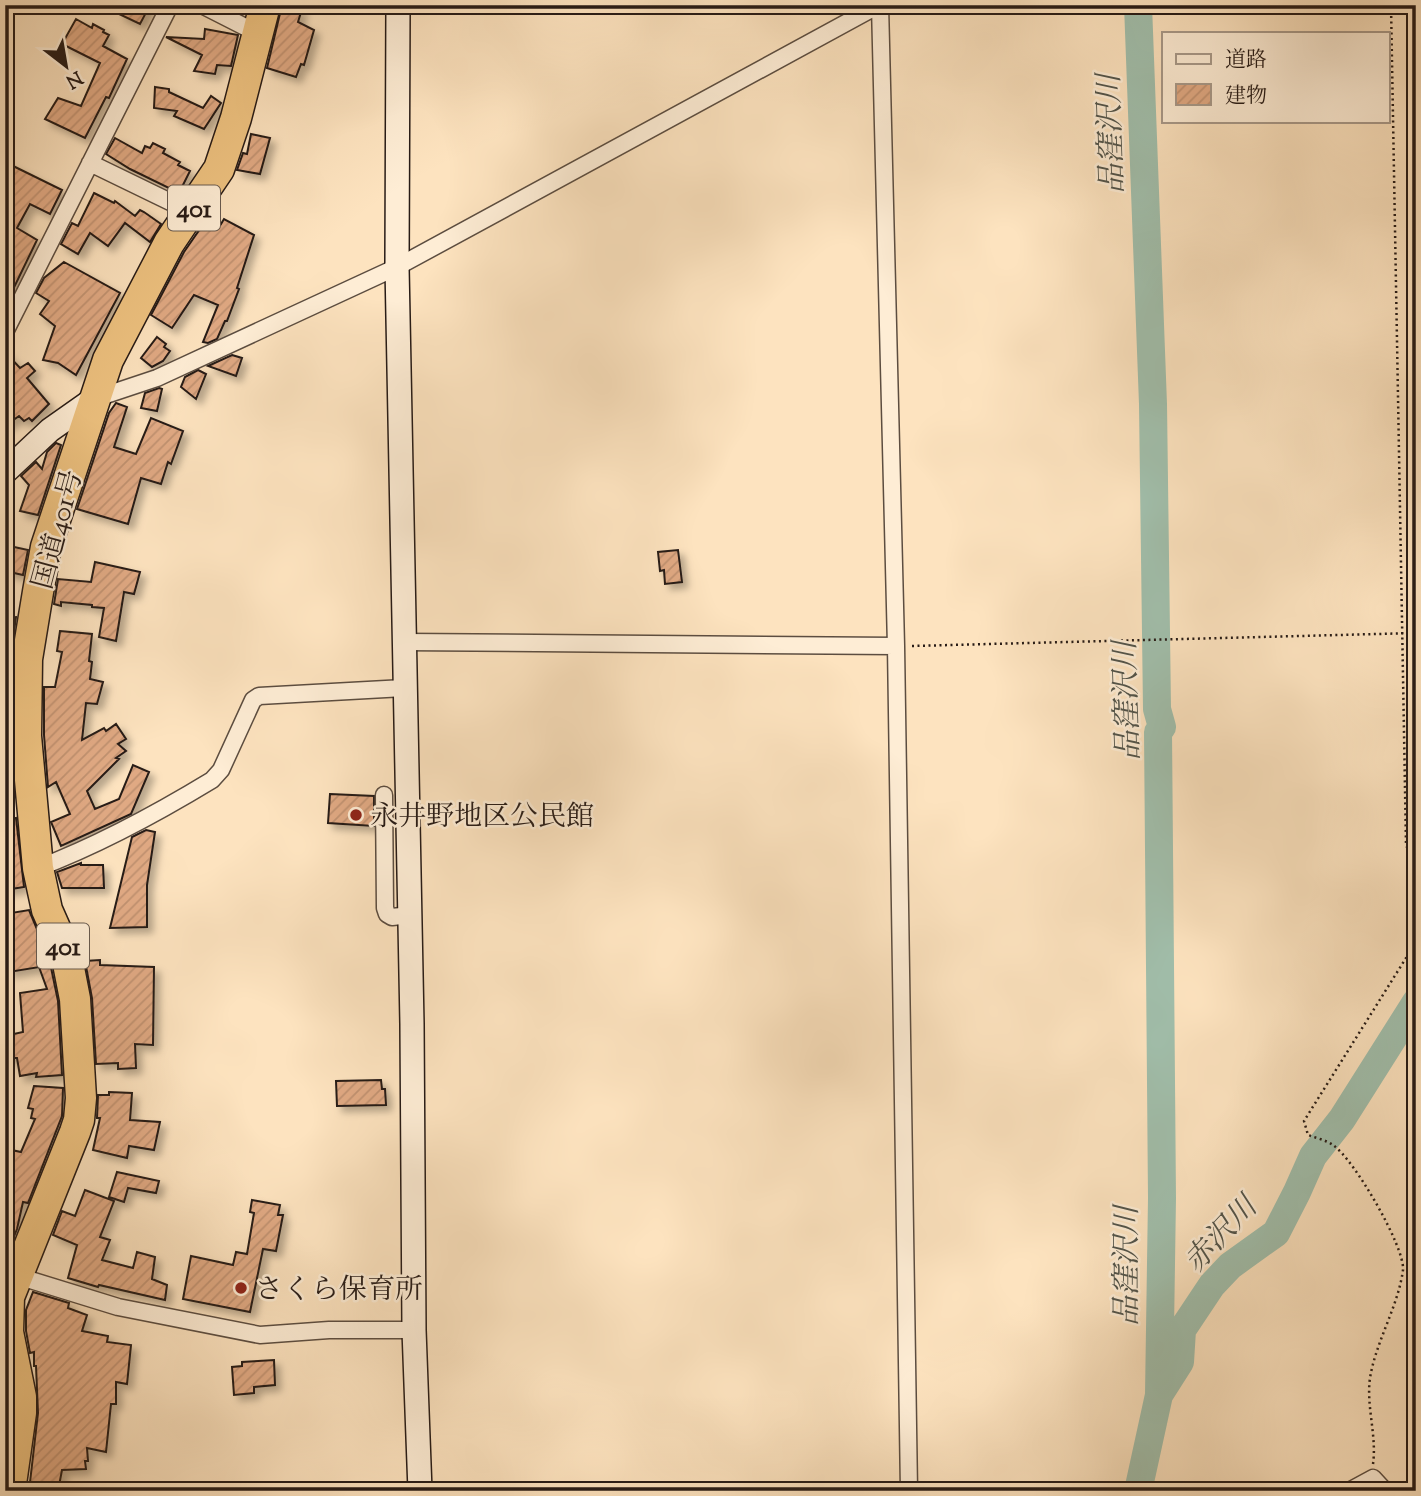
<svg xmlns="http://www.w3.org/2000/svg" width="1421" height="1496" viewBox="0 0 1421 1496" font-family="'Sorts Mill Goudy','Noto Serif JP',serif">
  <style>
    .lines { fill: none; stroke-linecap: round; stroke-linejoin: round }
    .river { stroke: #a1bfac; stroke-width: 28 }
    .building { fill: url(#building-hatch); stroke: #271b16; stroke-width: 2; filter: url(#shadow) }
    .street-casing { stroke: #5c4d40; stroke-width: 19 }
    .secondary-casing { stroke: #271b16; stroke-width: 26 }
    .highway-casing { stroke: #271b16; stroke-width: 33 }
    .path { stroke: #271b16; stroke-width: 2.5; stroke-dasharray: 2 3.5; stroke-linecap: butt }
    .street { stroke: #feedd5; stroke-width: 16 }
    .secondary { stroke: #feedd5; stroke-width: 23 }
    .highway { stroke: #eec280; stroke-width: 30 }
    .poi-dot { fill: #8f2418; stroke: #feedd5; stroke-width: 2.5 }
    .labels { text-anchor: middle; stroke-width: 5; stroke-linejoin: round; paint-order: stroke }
    .shield { fill: #feedd5; stroke: #685a4f; stroke-width: 2 }
    .shield-label { font-size: 26px; font-weight: bold; fill: #271b16 }
    .street-label { font-size: 28px; fill: #271b16; stroke: #feedd5 }
    .poi-label { font-size: 28px; fill: #271b16; stroke: #feedd5; text-anchor: start }
    .water-label { font-size: 30px; font-style: italic; fill: #52544a; stroke: #feedd5 }
  </style>
  <defs>
    <pattern id="building-hatch" width="6" height="6" patternUnits="userSpaceOnUse" patternTransform="scale(1.75)"><rect width="6" height="6" fill="#e0a983"/><path d="M-1 1l2-2M0 6l6-6M5 7l2-2" fill="none" stroke="#c09170"/></pattern>
    <filter id="shadow"><feDropShadow dx="5.5" dy="5.5" stdDeviation="3.5" flood-color="#0004"/></filter>
  </defs>
  <rect width="100%" height="100%" fill="#fde3bf"/>
  <filter id="stains"><feTurbulence type="fractalNoise" baseFrequency=".00286" numOctaves="4"/><feColorMatrix values="0 0 0 0 .2 0 0 0 0 .09 0 0 0 0 .02 0 0 0 .5 -.17"/></filter>
  <radialGradient id="worn" r=".72"><stop offset=".6" stop-color="#630" stop-opacity="0"/><stop offset="1" stop-color="#630" stop-opacity=".3"/></radialGradient>
  <g class="lines">
    <path class="river" d="M1138,5L1153,404L1157,709L1162,727L1158,732L1162,1198L1159,1395
      M1138,1491L1159,1395L1180,1362L1182,1330L1212,1285L1230,1266L1276,1233L1297,1192L1313,1156L1342,1119L1416,1002"/>
  </g>
  <path class="building" d="M123,5H150L140,24L119,14Z
    M282,5L302,9L298,22L314,30L304,65L301,64L296,77L267,68Z
    M76,19L92,28L93,24L104,30L103,32L109,35L103,46L127,59L109,98L106,97L85,138L45,119L58,98L81,106L100,63L62,44Z
    M205,29L238,35L231,66L217,65L215,74L194,71L202,55L166,37L204,39Z
    M155,87L169,89V92L203,108L211,96L221,103L204,129L174,116L177,111L154,108Z
    M251,134L270,138L260,174L237,170L243,153L247,154Z
    M115,138L142,153L145,146L150,148L153,143L165,149L163,153L180,162L178,165L190,171L179,193L130,169L106,154Z
    M5,162L62,190L50,214L30,204L17,228L37,240L5,306Z
    M94,193L114,203L115,201L135,216L140,210L144,212L161,224L150,242L125,223L108,246L90,233L78,254L61,244L72,223L78,226Z
    M209,216L221,224L224,219L254,235L237,288L239,289L227,321H225L217,339L208,343L203,342L218,305L194,295L172,328L151,315L184,252Z
    M64,262L120,293L76,375L58,363L43,360L55,326L40,314L49,301L36,293L44,278Z
    M157,337L166,344L164,347L170,351L163,361L152,367L141,358Z
    M5,352L20,368L28,363L35,371L27,378L49,404L32,421L29,418L24,421L19,416L5,426Z
    M232,355L242,358L236,376L208,366Z
    M198,370L206,374L196,399L181,387L185,377Z
    M159,388L162,389L157,411L141,408L145,393Z
    M116,403L127,407L114,447L136,454L151,418L183,431L171,464L168,462L161,484L141,478L128,524L77,509L109,413Z
    M56,443L61,445L38,515L20,511L29,485L21,476L36,462L42,469L47,452Z
    M5,545L28,550L23,575L5,571Z
    M678,550L682,582L665,584L664,570L660,571L658,552Z
    M95,562L140,572L134,594L124,592L116,641L99,637L104,608L92,607V605L61,602V606L54,604L58,579L91,582Z
    M16,617L10,659V750L5,752V618Z
    M60,631L92,634L89,661L92,662L90,679L103,682L97,704L86,703L82,740L104,728L106,731L116,724L126,739L118,744L126,751L116,758L119,759L87,791L95,809L119,799L133,765L149,772L131,814L61,846L51,822L70,814L56,782L48,787L44,735V687H55L62,652L57,651Z
    M330,794L374,796V826L328,823Z
    M16,818L24,887L5,890V820Z
    M146,830L155,832L147,885V927L110,928L132,837Z
    M81,863V865H103L104,888H62L57,872Z
    M29,910L49,958L58,1001L62,1075L36,1077L37,1073L20,1076L17,1058H5V1039L9,1038V1035L23,1032L20,993L47,989L39,967L9,972L5,961V914Z
    M100,960V965L154,967L153,1045L135,1044L136,1068L118,1069V1063L96,1064L92,998L85,961Z
    M381,1080L382,1089H385L386,1105L337,1106L336,1081Z
    M34,1086L63,1088L62,1116L28,1203L23,1202L17,1229L5,1259V1158L7,1149L21,1152L35,1119L31,1118L33,1109L28,1108Z
    M109,1092L132,1093L130,1120L160,1122L154,1150L129,1146L127,1158L93,1150L100,1118H97L98,1095H109Z
    M117,1172L159,1181L156,1193L128,1188L124,1202L109,1197Z
    M85,1190L114,1201L100,1237L110,1240L102,1260L133,1268L137,1252L155,1257L152,1279L167,1285L165,1300L99,1285L98,1287L68,1278L77,1245L53,1235L62,1211L75,1216Z
    M252,1200L280,1205L278,1215H283L276,1251L263,1249L250,1312L183,1299L191,1256L233,1265L236,1252L247,1254L254,1213L250,1212Z
    M33,1292L69,1303L68,1308L87,1315L82,1331L108,1336L107,1342L131,1345L127,1384L116,1382V1404H111L106,1452L87,1448L88,1461H85L86,1469L62,1470L58,1491H29L38,1413L36,1366H34V1352L30,1353L26,1331V1310Z
    M274,1360L275,1385L254,1387V1393L234,1395L232,1367L242,1366V1362Z"/>
  <g class="lines">
    <g class="street-casing">
      <path id="street" d="M202,5L257,33
        M880,5L896,646L909,1491
        M90,163L191,212
        M5,332L170,5
        M94,399L157,378L397,267L879,5
        M403,642L896,646
        M384,795L385,908L387,914L392,917L410,915
        M38,868C99,845 156,814 212,780L221,770L253,700L259,696L404,688
        M11,1274L118,1307L260,1335L329,1330H414
        M1349,1491L1373,1478L1385,1491"/>
    </g>
    <g class="secondary-casing">
      <path id="secondary" d="M398,5L397,267L412,1024L414,1330L420,1491
        M5,472L50,430L94,399"/>
    </g>
    <g class="highway-casing">
      <path id="highway" d="M10,1491L21,1413V1397L8,1332L9,1297L75,1132L79,1120L81,1098L75,999L66,953L47,910L38,868L26,736L27,659L38,592L46,547L108,360L169,243L219,169L236,118L265,5"/>
    </g>
    <path class="path" d="M1391,5L1406,844L1416,877
      M912,646L1416,633
      M1373,1464C1377,1436 1366,1406 1370,1378C1376,1341 1398,1307 1403,1270C1405,1247 1354,1159 1333,1145C1326,1140 1316,1138 1308,1135L1304,1121L1416,942"/>
    <use href="#street" class="street"/>
    <use href="#secondary" class="secondary"/>
    <use href="#highway" class="highway"/>
  </g>
  <g class="poi-dot">
    <circle cx="356" cy="815" r="7"/>
    <circle cx="241" cy="1288" r="7"/>
  </g>
  <g class="labels">
    <g class="shield">
      <rect x="168" y="185.5" width="52" height="45" rx="5"/>
      <rect x="37" y="923.5" width="52" height="45" rx="5"/>
    </g>
    <g class="shield-label">
      <text x="194" y="217">401</text>
      <text x="63" y="955">401</text>
    </g>
    <g class="street-label">
      <text transform="translate(56 529) rotate(-75)" y="10">国道401号</text>
    </g>
    <g class="poi-label">
      <text x="370" y="825">永井野地区公民館</text>
      <text x="255" y="1298">さくら保育所</text>
    </g>
    <g class="water-label">
      <text transform="translate(1110 134) rotate(-92)" y="10">品窪沢川</text>
      <text transform="translate(1126 701) rotate(-92)" y="10">品窪沢川</text>
      <text transform="translate(1220 1234) rotate(-47)" y="10">赤沢川</text>
      <text transform="translate(1126 1266) rotate(-90)" y="10">品窪沢川</text>
    </g>
  </g>
  <rect width="1421" height="1496" fill="none" stroke="#fde3bf" stroke-width="28"/>
  <rect x="7" y="7" width="1407" height="1482" fill="none" stroke="#271b16" stroke-width="3.5"/>
  <rect x="14" y="14" width="1393" height="1468" fill="none" stroke="#271b16" stroke-width="2"/>
  <rect x="1162" y="32" width="228" height="91" fill="#feedd5" stroke="#a89989" stroke-width="2"/>
  <rect x="1176" y="54" width="35" height="10" fill="#feedd5" stroke="#a89989" stroke-width="2"/>
  <text x="1225" y="66" font-size="21" fill="#271b16">道路</text>
  <rect x="1176" y="84" width="35" height="21" fill="url(#building-hatch)" stroke="#a89989" stroke-width="2"/>
  <text x="1225" y="102" font-size="21" fill="#271b16">建物</text>
  <g transform="translate(66 66) rotate(149)" stroke="#feedd5" stroke-width="5" paint-order="stroke">
  <path d="M0-5L12 26L0 18L-12 26Z" fill="#271b16"/>
  <text y="-10" font-size="19" font-weight="bold" text-anchor="middle" fill="#271b16">N</text>
  </g>
  <rect width="100%" height="100%" filter="url(#stains)"/>
  <rect width="100%" height="100%" fill="url(#worn)"/>
</svg>
